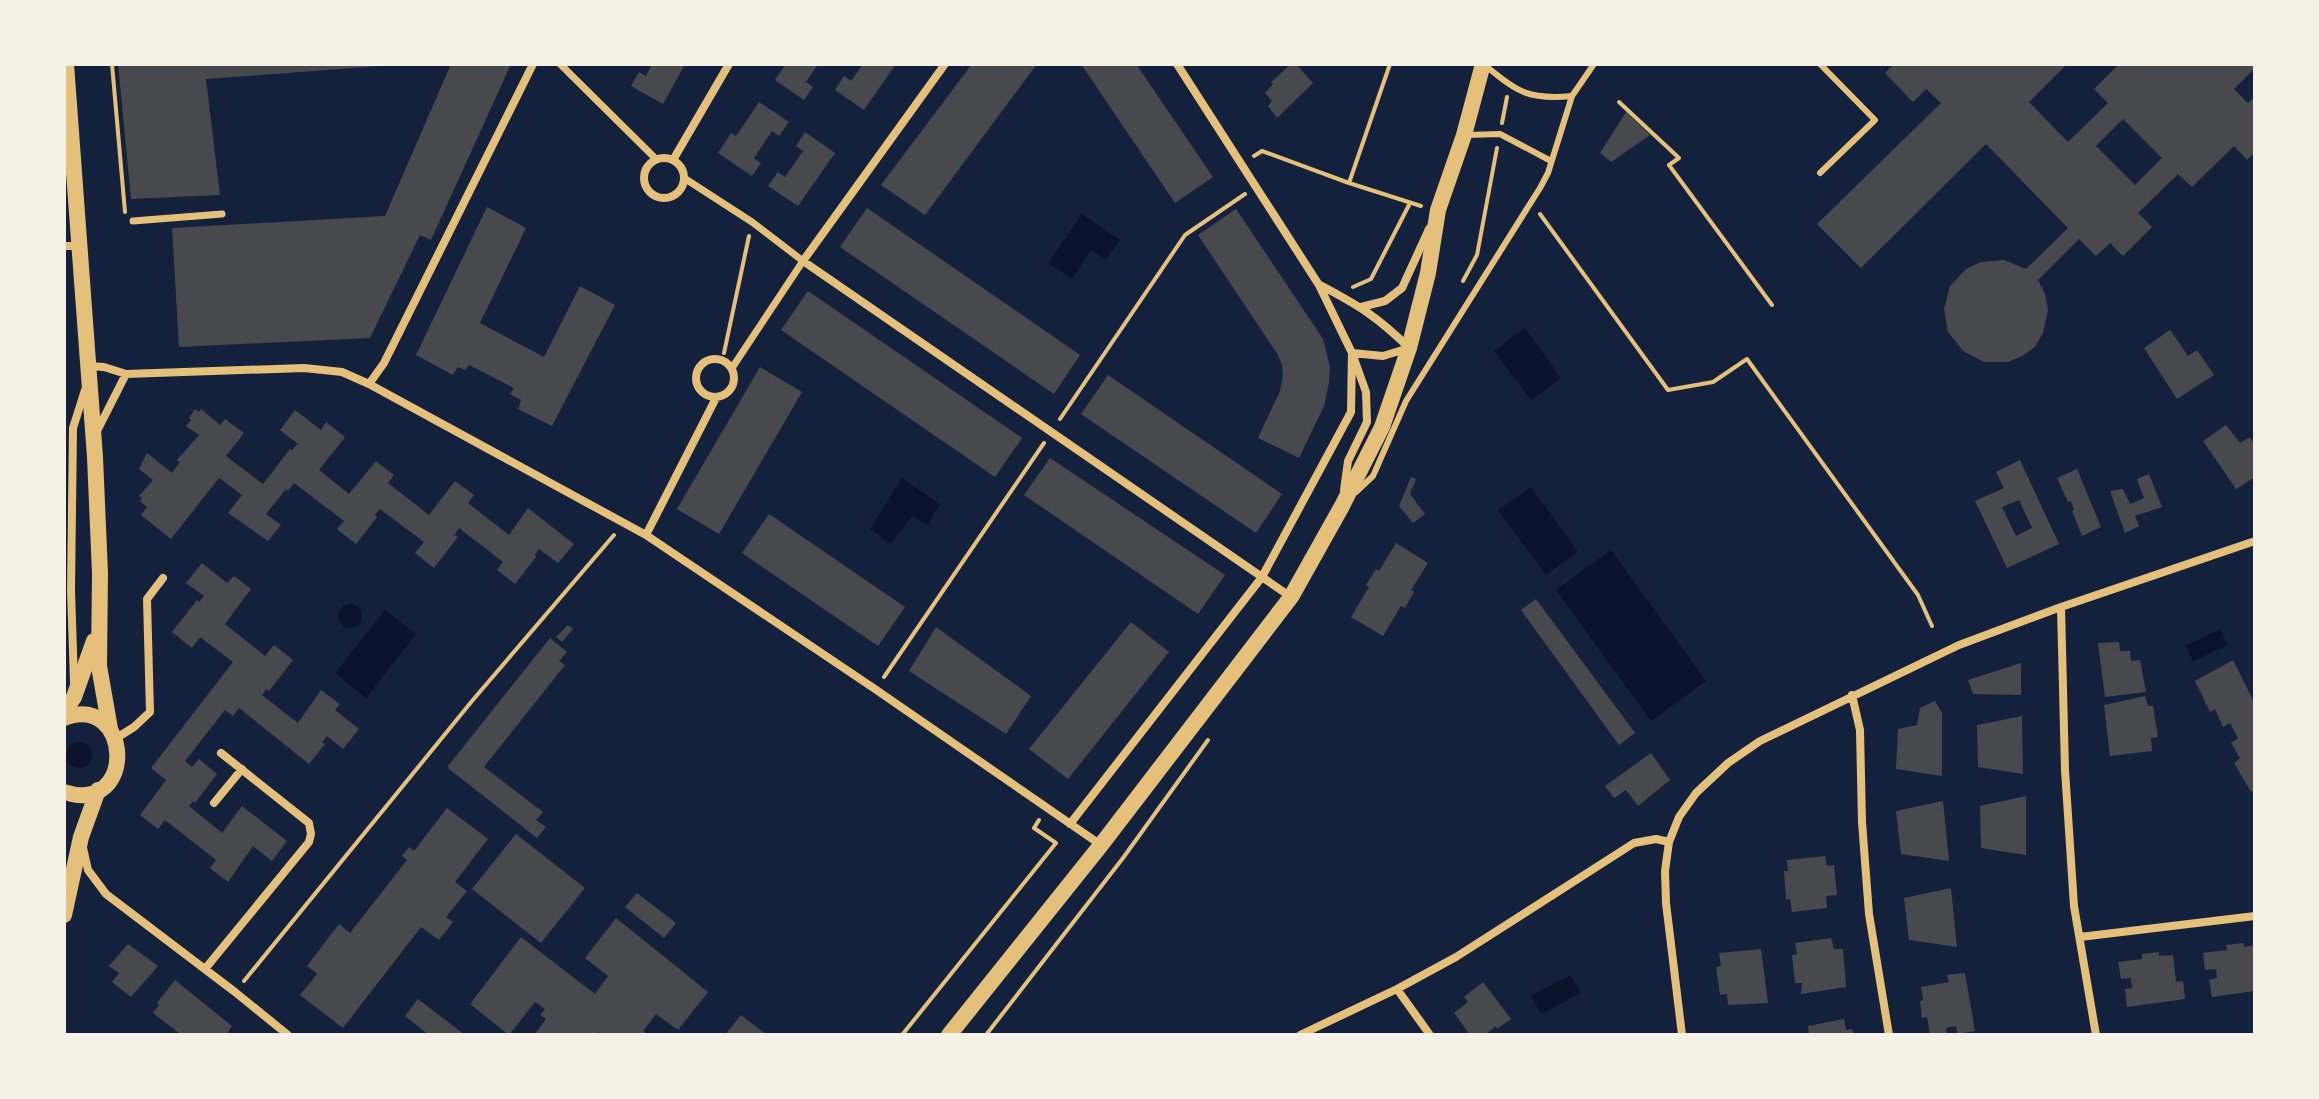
<svg xmlns="http://www.w3.org/2000/svg" width="2319" height="1099" viewBox="0 0 2319 1099" font-family="Jost,sans-serif">
  <style>
    .water { fill: #0b132b }
    .building { fill: #48494c; fill-rule: evenodd }
    .lines { fill: none; stroke-linecap: round; stroke-linejoin: round }
    .path { stroke: #e5c07b; stroke-width: 4 }
    .service { stroke: #e5c07b; stroke-width: 6 }
    .pedestrian { stroke: #e5c07b; stroke-width: 7 }
    .minor { stroke: #e5c07b; stroke-width: 8 }
    .secondary { stroke: #e5c07b; stroke-width: 16 }
  </style>
  <rect width="100%" height="100%" fill="#14213d"/>
  <path class="water" d="M1082,214L1120,240L1106,259L1091,250L1072,279L1048,263Z
    M1525,328L1561,378L1531,400L1494,351Z
    M902,478L940,504L928,525L912,516L891,544L870,529Z
    M1531,487L1578,552L1546,575L1498,510Z
    M1611,550L1706,681L1651,721L1556,590Z
    M338 616a12 12 0 1 1 24 0a12 12 0 1 1-24 0Z
    M385,610L416,634L366,698L335,673Z
    M2220,629L2228,645L2193,661L2186,646Z
    M66 755a13 13 0 1 1 26 0a13 13 0 1 1-26 0Z
    M1570,975L1581,993L1541,1014L1531,996Z"/>
  <path class="building" d="M118,64H380V66L206,79L220,195L131,199Z
    M451,64H511L431,240L420,235L370,338L179,347L172,228L385,216Z
    M652,64H685L663,104L631,86L639,72L646,76Z
    M786,64H818L806,82L813,87L804,100L775,80Z
    M863,64H896L864,110L835,90L844,76L851,81Z
    M972,64H1037L925,215L881,185Z
    M1081,64H1136L1213,177L1175,203Z
    M1291,64H1296L1313,83L1277,118L1268,106L1272,101L1265,93L1273,84L1271,82Z
    M1894,64H2067L2029,102L2068,142L2108,103L2094,89L2119,64H2255V68L2234,89L2248,103L2255,96V152L2247,160L2234,146L2192,187L2178,174L2138,213L2152,227L2123,256L2110,243L2096,256L2079,239L2038,280L2045,294L2048,310L2043,333L2035,347L2022,356L2008,362H1984L1963,351L1948,332L1944,309L1950,286L1966,269L1981,262L2004,260L2026,269L2068,228L1986,144L1861,268L1817,224L1941,103L1926,89L1913,102L1885,73ZM2123,119L2162,158L2135,185L2096,146Z
    M759,102L789,122L779,136L772,131L754,158L761,163L752,176L718,153L731,133L736,136Z
    M1626,112L1650,135L1611,162L1600,153Z
    M805,132L835,153L798,206L768,186L778,172L785,177L803,151L796,146Z
    M487,207L526,228L480,323L544,357L580,286L615,305L552,426L518,409L521,400L510,394L514,388L469,365L465,370L458,367L453,375L416,355Z
    M867,208L1080,355L1054,394L840,247Z
    M1236,209L1323,339L1330,367L1329,383L1324,406L1299,458L1258,438L1280,391L1283,375L1282,365L1278,355L1198,235Z
    M808,291L1022,438L995,477L781,330Z
    M2170,330L2188,356L2197,350L2214,375L2177,399L2144,348Z
    M760,367L802,392L719,534L677,509Z
    M1108,375L1282,494L1256,533L1081,414Z
    M195,409L199,412L201,409L220,425L225,419L244,433L226,456L263,484L290,449L292,450L298,444L280,430L295,410L321,430L326,422L345,437L319,470L349,494L376,461L394,475L388,483L429,515L455,481L474,495L468,503L509,535L528,508L574,544L558,563L539,549L535,555L536,557L515,584L497,570L503,562L459,528L454,535L458,537L434,568L415,553L424,542L380,509L375,515L377,517L356,544L337,529L344,521L294,483L288,491L286,489L266,514L281,525L268,541L228,513L242,495L219,478L171,539L141,515L147,507L140,501L142,498L139,496L153,480L139,469L147,453L172,473L180,462L177,460L199,435L186,426L191,420L189,418Z
    M2226,425L2240,443L2250,437L2255,445V477L2236,489L2203,441Z
    M1050,458L1225,575L1198,614L1024,495Z
    M2020,460L2059,544L2007,568L1975,501L2004,488L1996,472ZM2019,500L2032,528L2016,536L2002,507Z
    M2077,469L2101,527L2082,536L2072,511L2074,510L2071,501L2068,502L2057,478Z
    M2149,474L2162,507L2135,516L2139,526L2125,533L2110,491L2123,489L2130,504L2144,498L2137,479Z
    M1411,477L1416,479L1410,494L1425,514L1413,523L1399,506Z
    M769,514L905,607L878,646L742,553Z
    M1396,543L1428,563L1411,590L1414,592L1405,608L1401,606L1383,636L1351,617L1369,587L1366,585L1376,569L1379,571Z
    M202,563L227,583L234,576L251,589L225,624L265,656L274,645L293,660L269,691L266,689L262,695L298,723L321,690L340,704L335,710L359,729L343,749L327,736L322,742L325,744L309,764L239,708L233,716L225,710L185,761L192,767L199,759L217,774L195,803L193,801L189,806L222,833L242,806L287,841L272,861L253,846L228,882L210,868L216,860L165,820L158,829L140,815L166,780L151,768L233,662L200,637L192,648L172,632L197,600L199,602L204,596L186,583Z
    M1536,599L1635,733L1619,745L1521,610Z
    M1131,622L1169,652L1068,779L1029,749Z
    M568,625L573,629L562,642L556,637Z
    M936,627L1031,696L1006,734L909,671Z
    M550,638L567,652L559,661L565,665L484,767L543,812L536,820L546,827L537,838L449,769L448,766Z
    M2119,642L2120,651H2130L2131,661L2140,660L2146,692L2105,697L2098,643Z
    M2233,660L2255,704V790L2251,792L2234,763L2240,758L2231,743L2238,738L2230,723L2223,727L2215,709L2210,712L2195,681Z
    M2021,663V695L1973,694L1968,680Z
    M2145,696L2148,706H2153L2158,737L2151,738L2152,751L2110,756L2104,705Z
    M1935,701L1942,713V776L1896,769L1898,729L1917,725L1920,708Z
    M2022,716L2023,774L1978,767L1977,725Z
    M1651,753L1670,780L1638,806L1626,790L1614,798L1605,786Z
    M2026,796V855L1981,848L1980,806Z
    M1943,801L1949,861L1901,854L1896,811Z
    M447,808L488,839L455,882L467,891L446,917L453,922L439,940L421,927L343,1028L300,995L317,974L307,966L339,924L350,933L407,860L402,856L409,847L414,851Z
    M516,834L585,888L541,943L472,889Z
    M1825,856L1827,866L1834,865L1837,895L1826,896L1827,908L1792,912L1790,899L1786,900L1784,871H1788L1787,860Z
    M1951,888L1957,947L1909,940L1904,898Z
    M637,893L676,923L664,938L625,907Z
    M616,918L708,992L678,1030L656,1014L643,1031L648,1035H602L598,1032L596,1035H534L546,1019L540,1015L545,1009L535,1002L509,1035L470,1004L521,937L595,994L608,976L585,958Z
    M1831,938L1834,949H1843L1846,987L1801,994L1802,983H1795L1792,955L1797,954L1795,943Z
    M2244,943V947L2255,945V991L2212,997L2209,980L2217,978L2216,969L2205,970L2203,953L2227,950L2226,945Z
    M128,944L158,966L131,997L112,982L119,973L109,966Z
    M1761,949L1768,1003L1728,1005L1727,994L1720,995L1716,967L1721,966L1719,953Z
    M2159,952V956L2173,955L2176,982L2183,981L2185,999L2127,1007L2125,989L2132,988L2131,978L2121,979L2118,962L2142,959V954Z
    M1965,973L1975,1031L1957,1034L1956,1026L1946,1028L1947,1035H1930L1927,1017L1922,1018L1920,1001L1923,1000L1921,987L1949,982L1947,975Z
    M175,980L232,1026L226,1035H177L179,1033L153,1013L159,1005L157,1003Z
    M1483,982L1511,1019L1497,1029L1496,1026L1485,1035H1470L1454,1013L1468,1002L1464,997Z
    M418,999L465,1035H429L405,1016Z
    M741,1015L767,1035H725Z
    M1844,1019L1846,1030L1852,1029L1854,1035H1809L1808,1026Z"/>
  <g class="lines">
    <path class="path" d="M112,64L125,212
      M1390,64L1349,183L1421,206
      M1619,102L1679,158L1669,165L1772,305
      M1502,123L1507,97
      M1254,156L1262,151L1349,183
      M1540,214L1668,390L1713,382L1747,359L1918,595L1932,626
      M1463,281L1477,255L1497,148
      M1353,287L1371,279L1410,203
      M724,353L749,236
      M1060,419L1185,235L1245,194
      M884,677L1044,443
      M244,981L472,701L614,535
      M902,1035L1056,843L1034,828L1039,820
      M986,1035L1123,858L1208,740"/>
    <path class="service" d="M1820,64L1875,120L1820,173
      M1486,66C1518,93 1530,100 1572,96
      M1467,135L1500,134L1551,161
      M1356,492L1373,476L1406,401L1540,188L1548,173L1572,96L1594,64"/>
    <path class="pedestrian" d="M560,64L656,159
      M684,178L752,222L803,261L732,368
      M133,221L222,214"/>
    <path class="minor" d="M945,64L803,261L1291,597
      M1177,64L1319,285L1352,353L1366,392L1367,422L1348,461L1344,490
      M644 178a20 20 0 1 1 40 0a20 20 0 1 1-40 0Z
      M673,160L729,64
      M64,246H80
      M1320,285C1358,305 1378,317 1409,348L1383,356L1352,353
      M1361,307L1385,301L1402,288L1429,229
      M696 378a19 19 0 1 1 38 0a19 19 0 1 1-38 0Z
      M89,366L104,367L126,374L304,368L342,372L369,384L646,535L875,689L1101,845
      M369,384L384,363L533,64
      M96,433L126,374
      M646,535L716,398
      M2061,607L2065,770L2074,906L2096,1035
      M74,682L71,591L73,428L85,390
      M1852,695L1860,730L1862,822L1869,914L1889,1035
      M115,739L134,727L150,712L147,599L163,578
      M214,803L242,769
      M1070,824L1262,577L1351,412L1352,353
      M83,848L88,870L106,894L235,992L288,1035
      M2080,937L2255,916
      M205,969L309,842L311,834L309,823L221,753
      M1397,989L1430,1035
      M1300,1035L1397,989L1456,957L1634,843L1656,839L1669,842
      M1682,1035L1666,903L1665,871L1669,842L1679,817L1696,793L1728,763L1760,741L1959,645L2061,607L2255,541"/>
    <path class="secondary" d="M66,64L95,457L100,573L99,666L110,729
      M64,712L74,697L94,641
      M64,718C132,692 138,816 64,792
      M64,915L81,837L98,790
      M949,1035L1101,845L1291,597L1342,506L1382,427L1409,348L1428,273L1438,210L1464,135L1483,64"/>
  </g>
  <rect width="2319" height="1099" fill="none" stroke="#f6f1e7" stroke-width="132"/>
</svg>
